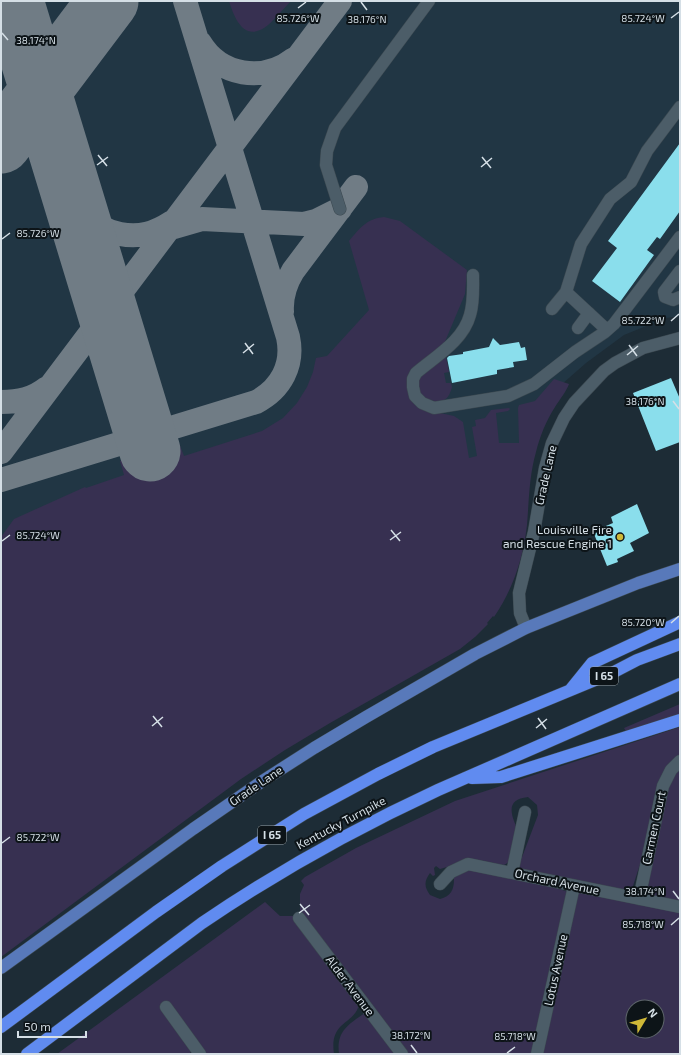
<svg xmlns="http://www.w3.org/2000/svg" width="681" height="1055" viewBox="0 0 681 1055" font-family="'Exo 2',sans-serif">
  <style>
    .built { fill: #213644 }
    .green { fill: #373051; fill-rule: evenodd }
    .lines { fill: none; stroke-linecap: round; stroke-linejoin: round }
    .taxiway { stroke: #707c85; stroke-width: 24 }
    .runway { stroke: #707c85; stroke-width: 61 }
    .building { fill: #8adeec }
    .minor-casing { stroke: #3c4951; stroke-width: 13 }
    .major-casing { stroke: #3c4951; stroke-width: 13 }
    .highway-casing { stroke: #3c4951; stroke-width: 13 }
    .minor { stroke: #4c5d68; stroke-width: 12 }
    .major { stroke: #5879ba; stroke-width: 12 }
    .highway { stroke: #608bf0; stroke-width: 12 }
    .ticks { fill: none; stroke: #d5dfe6; stroke-width: 1.5 }
    .poi-dot { fill: #cfb837; stroke: #0d1418; stroke-width: 1.5 }
    .labels { text-anchor: middle; stroke-width: 4; stroke-linejoin: round; paint-order: stroke }
    .shield { fill: #0d1418; stroke: #99a2a8; stroke-width: 1 }
    .shield-label { font-size: 11px; font-weight: bold; fill: #d5dfe6 }
    .street-label { font-size: 12px; fill: #d5dfe6; stroke: #0d1418 }
    .poi-label { font-size: 12px; fill: #d5dfe6; stroke: #0d1418; text-anchor: end }
    .ticks-label { font-size: 10px; text-anchor: middle; fill: #d5dfe6; stroke: #0d1418; stroke-width: 4; stroke-linejoin: round; paint-order: stroke }
  </style>
  <rect width="100%" height="100%" fill="#1d2c36"/>
  <path class="built" d="M1,1H680V316L666,318L624,335L586,363L553,392L374,686L179,819L1,951Z"/>
  <path class="green" d="M229,1H291C284,8 272,23 264,28C243,41 234,17 229,1Z
    M384,217L400,221L467,270L465,294L444,344L409,385L440,413L454,416L463,422L469,458L477,456L472,427L476,426L475,420L485,418L491,410L509,408L510,409L508,411L496,413L499,443H519L518,408L519,405L535,401L554,379L569,384C566,392 560,399 555,407C546,421 540,436 536,452C529,476 529,501 527,525C523,559 513,589 494,617L493,616L487,623L488,624L475,637L460,649L330,723L285,750L241,779L1,957V537L14,519L85,487L86,488L124,475L120,461L179,443L184,456L262,431L283,418L297,403L307,387L313,372L316,358L327,356L369,310L349,241C360,228 366,219 384,217Z
    M446,357L449,372L444,373L446,383H451L452,387C447,407 435,402 420,397C419,392 417,386 417,381C417,373 440,361 446,357Z
    M680,704V714L627,733L624,728Z
    M680,727V756L669,765L662,774L651,814L643,855L632,889L629,891L525,871L520,868L519,865L538,815L537,805L528,797C511,799 509,807 514,821C515,824 516,825 516,827C516,838 511,851 509,862L504,865C494,864 477,858 467,860C457,861 450,867 440,869L436,866L434,868L435,875L433,876L430,873C424,881 424,887 430,895L440,899C451,896 454,890 454,879L453,878L468,869L551,886L568,892L533,1054H406L300,913V894L304,885L301,881L305,877L356,848L455,801Z
    M680,765V903L649,895L647,892L664,796Z
    M578,890L680,911V1054H541ZM633,1007H657V1031H633Z
    M265,902L280,916H293L359,1004C355,1025 329,1020 334,1054H206L191,1050L190,1054H57Z
    M365,1013L397,1054H339C336,1031 349,1024 365,1013Z"/>
  <g class="lines">
    <path class="taxiway" d="M200,43C220,76 263,83 294,59
      M53,126C58,141 62,156 67,170C76,202 85,227 120,234C140,238 155,233 172,222
      M1,133L68,50L105,1
      M164,230L202,219L304,224L316,221L340,209
      M282,312C281,297 285,284 293,271L356,187
      M1,402C19,402 33,399 47,388
      M1,452L340,1
      M1,480L256,402C281,389 294,365 288,337L185,1"/>
    <path class="runway" d="M13,1L150,451
      M1,143L108,1"/>
  </g>
  <path class="building" d="M680,143V211L660,239L657,237L647,250L654,255L620,302L592,281L617,248L608,241Z
    M493,338L500,345L519,342L521,348L525,347L527,360L513,362L514,367L497,370V374L452,383L447,358L449,356L463,354V352L489,347Z
    M671,378L680,399V442L656,451L633,393Z
    M637,504L649,533L630,543L634,551L617,559L618,562L607,566L594,534L602,530L601,528L613,523L611,517Z"/>
  <g class="lines">
    <g class="minor-casing">
      <path id="minor" d="M340,209L326,165L327,151L335,128L429,1
        M680,271L664,292L665,297L673,300L680,297
        M473,275C473,288 474,302 470,315C463,341 436,356 416,373L413,379V387L415,396L422,403L434,408L508,396L534,384L575,352L605,332L614,324L680,237
        M552,309L566,292
        M578,328L589,313
        M607,330L566,292L581,244L610,199L631,182L647,151L680,107
        M526,628L520,613L519,593L534,532L545,468L552,443L564,418L574,403L604,371L615,363L643,348L680,338
        M512,873L525,812
        M440,884L451,872L468,864L680,907
        M639,899L663,786L671,770L680,761
        M299,918L402,1054
        M166,1007L200,1054
        M537,1054L574,886"/>
    </g>
    <g class="major-casing">
      <path id="major" d="M1,968L193,829L264,780L314,748L366,717L475,654L526,628L638,583L680,569"/>
    </g>
    <g class="highway-casing">
      <path id="highway" d="M571,689L592,663L680,622
        M472,778L501,777L680,720
        M1,1027L156,912L222,866L304,814L378,774L433,747L612,673L637,660L680,644
        M27,1054L202,923C277,872 356,828 438,790L680,684"/>
    </g>
    <use href="#minor" class="minor"/>
    <use href="#major" class="major"/>
    <use href="#highway" class="highway"/>
  </g>
  <path class="ticks" d="M361,2L367,10M298,8L306,2M671,18L679,12M2,33L8,40M98,155L107,166M482,157L491,168M97,165L108,157M481,167L492,158M2,239L10,233M671,321L679,314M245,343L253,354M629,345L637,356M243,353L254,344M627,355L638,346M673,401L679,409M391,530L400,541M390,540L401,532M2,541L10,535M671,623L679,616M153,716L162,727M538,718L546,729M152,726L163,717M536,728L547,719M2,843L10,837M673,891L679,899M300,904L309,915M299,913L310,905M671,925L679,918M411,1045L417,1053M507,1053L515,1047"/>
  <circle class="poi-dot" cx="620" cy="537" r="4"/>
  <g class="labels">
    <g class="shield">
      <rect x="590" y="667" width="28" height="18" rx="3"/>
      <rect x="258" y="826" width="28" height="18" rx="3"/>
    </g>
    <g class="shield-label">
      <text x="604" y="680">I 65</text>
      <text x="272" y="839">I 65</text>
    </g>
    <g class="street-label">
      <text transform="translate(546 475) rotate(-77)" y="4">Grade Lane</text>
      <text transform="translate(256 786) rotate(-34)" y="4">Grade Lane</text>
      <text transform="translate(341 823) rotate(-28)" y="4">Kentucky Turnpike</text>
      <text transform="translate(654 828) rotate(-78)" y="4">Carmen Court</text>
      <text transform="translate(557 882) rotate(12)" y="4">Orchard Avenue</text>
      <text transform="translate(556 970) rotate(-78)" y="4">Lotus Avenue</text>
      <text transform="translate(350 986) rotate(53)" y="4">Alder Avenue</text>
    </g>
    <g class="poi-label">
      <text x="612" y="534">Louisville Fire<tspan x="612" dy="14">and Rescue Engine 1</tspan></text>
    </g>
  </g>
  <g class="ticks-label">
    <text x="298" y="22">85.726°W</text>
    <text x="643" y="22">85.724°W</text>
    <text x="367" y="23">38.176°N</text>
    <text x="36" y="44">38.174°N</text>
    <text x="38" y="237">85.726°W</text>
    <text x="643" y="324">85.722°W</text>
    <text x="645" y="405">38.176°N</text>
    <text x="38" y="539">85.724°W</text>
    <text x="643" y="626">85.720°W</text>
    <text x="38" y="841">85.722°W</text>
    <text x="645" y="895">38.174°N</text>
    <text x="643" y="928">85.718°W</text>
    <text x="411" y="1039">38.172°N</text>
    <text x="515" y="1040">85.718°W</text>
  </g>
  <rect width="681" height="1055" fill="none" stroke="#d5dfe6" stroke-width="4"/>
  <g transform="translate(645 1019) rotate(52)"><circle r="19" fill="#0d1418" stroke="#5d656a"/>
  <path d="M0-3L7 15L0 10L-7 15Z" fill="#cfb837"/>
  <text y="-6" font-size="11" font-weight="bold" text-anchor="middle" fill="#d5dfe6">N</text>
  </g>
  <path d="M18 1031v6h68v-6" fill="none" stroke="#d5dfe6" stroke-width="2"/>
  <text x="24" y="1031" font-size="12" fill="#d5dfe6" stroke="#0d1418" stroke-width="3" paint-order="stroke">50 m</text>
</svg>
